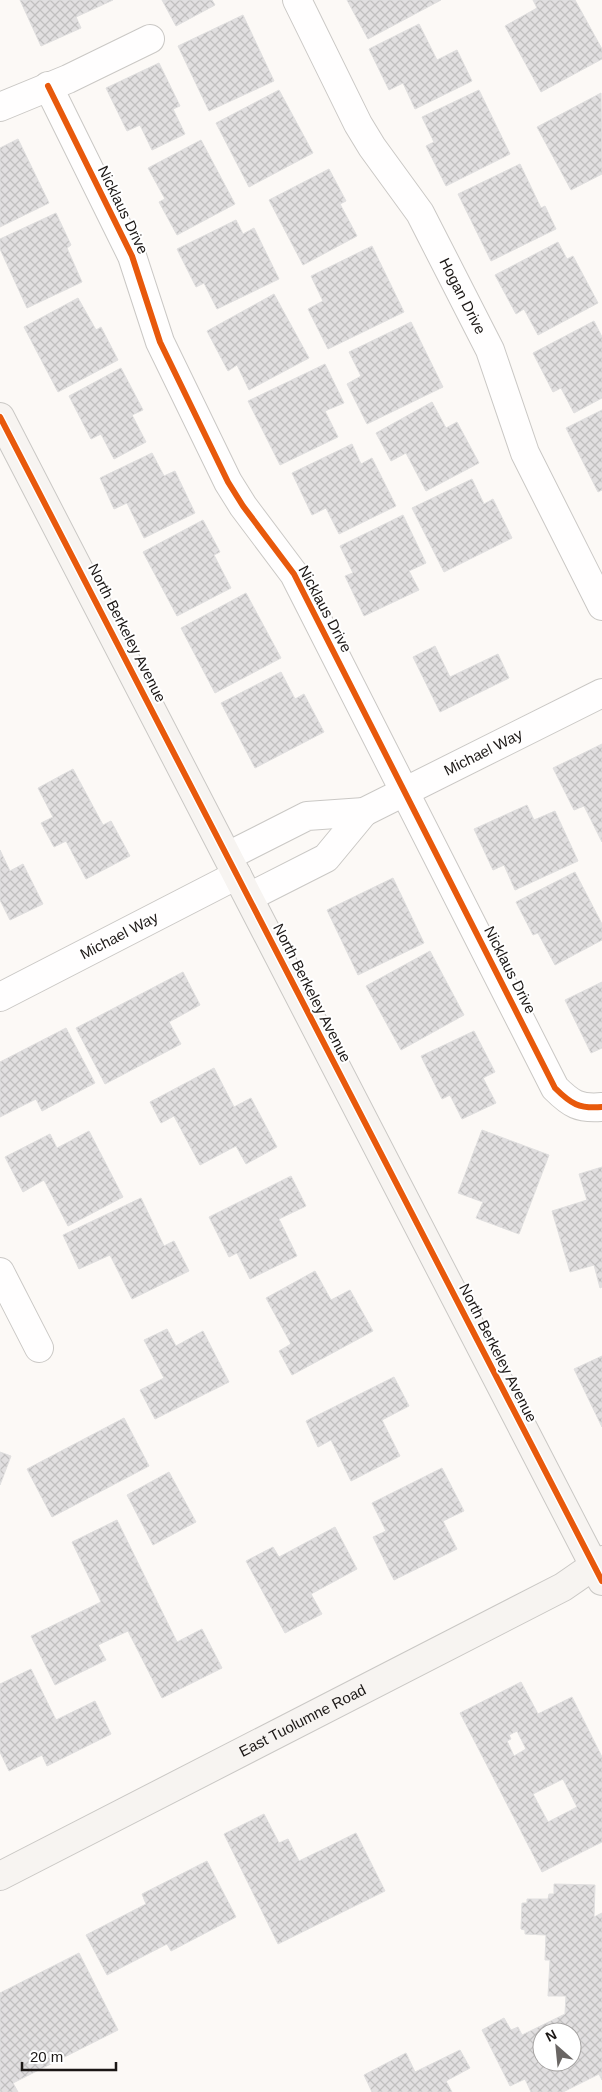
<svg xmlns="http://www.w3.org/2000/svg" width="602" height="2092" viewBox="0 0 602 2092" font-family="Helvetica,sans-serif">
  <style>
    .building { fill: url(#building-cross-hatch); stroke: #e0dfdf; fill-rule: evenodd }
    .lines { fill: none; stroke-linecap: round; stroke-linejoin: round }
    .street-casing { stroke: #cac8c5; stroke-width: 30 }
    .secondary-casing { stroke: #cac8c5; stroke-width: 30 }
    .street { stroke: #fffefe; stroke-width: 28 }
    .secondary { stroke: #f7f4f1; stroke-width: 28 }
    .cycleway-casing { stroke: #fff; stroke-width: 9 }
    .cycleway { stroke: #e8590c; stroke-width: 6 }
    .labels { text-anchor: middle; stroke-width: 4; stroke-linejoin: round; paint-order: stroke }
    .street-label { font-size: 15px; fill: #1b1715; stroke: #fff }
  </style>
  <defs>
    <pattern id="building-cross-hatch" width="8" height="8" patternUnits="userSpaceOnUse" patternTransform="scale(1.25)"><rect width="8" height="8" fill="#e1dfe0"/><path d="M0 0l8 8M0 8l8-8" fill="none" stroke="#c0bfbf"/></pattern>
  </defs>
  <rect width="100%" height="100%" fill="#fcf9f6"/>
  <path class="building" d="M20,0H113L76,17L81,28L41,46Z
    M162,0H212L215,5L176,26Z
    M347,0H441L368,39Z
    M533,0H575L602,49V59L541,92L505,26L537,8Z
    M243,15L274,81L209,111L178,46Z
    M419,24L437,60L457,50L472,81L415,109L403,83L389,90L369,49Z
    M159,63L180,106L173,109L185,134L152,150L140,125L127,131L106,88Z
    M279,90L313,153L249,187L216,123Z
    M479,90L510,154L446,186L426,146L434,142L422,117Z
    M601,93L602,174L571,190L537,127Z
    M18,139L49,203L0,227V148Z
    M201,140L235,204L177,235L159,202L165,199L148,168Z
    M520,164L541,208L545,206L556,229L491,261L458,194Z
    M329,169L346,201L340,204L357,236L303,265L269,200Z
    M56,213L71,245L67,248L82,282L27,308L0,249V239Z
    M236,220L243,234L254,228L279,279L217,309L204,283L196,287L177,249Z
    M558,242L567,259L573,256L598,303L538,335L524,309L516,314L495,275Z
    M372,246L404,312L328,349L308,309L323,301L311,276Z
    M274,294L309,358L249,390L237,365L228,371L207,331Z
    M78,298L96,330L101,327L118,360L58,392L24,327Z
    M594,321L602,337V398L574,413L561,388L553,392L533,353Z
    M411,322L443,387L367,424L347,384L361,376L349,352Z
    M325,364L344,403L325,411L338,437L280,465L248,401Z
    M121,368L143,410L132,415L146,442L114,459L101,434L91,439L69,396Z
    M432,402L446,428L457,422L479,463L426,491L406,453L391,461L376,433Z
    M602,410V490L598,492L566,428Z
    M352,444L361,464L372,458L396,506L339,534L326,508L312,515L292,473Z
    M152,453L164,476L175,471L195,513L144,538L127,503L114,509L100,478Z
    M472,479L484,504L493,499L512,538L444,572L412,508Z
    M403,515L426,563L409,571L419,590L364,616L345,576L353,573L340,546Z
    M203,520L220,552L214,555L231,588L177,616L143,552Z
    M246,593L281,658L215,693L181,628Z
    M435,646L450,677L498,654L509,678L440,712L413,657Z
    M281,672L295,699L304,694L324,732L255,768L221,703Z
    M602,744V842L584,806L574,810L553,768Z
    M73,769L103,825L111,821L130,856L86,879L66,841L54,847L41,823L53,817L38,788Z
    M527,805L534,820L555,811L578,861L515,890L504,865L493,870L474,829Z
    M0,850L10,871L23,864L43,904L10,920L0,900Z
    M575,872L602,924V940L555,965L538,933L533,935L516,902Z
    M393,878L424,943L358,975L327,910Z
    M430,951L464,1015L401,1050L366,986Z
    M183,972L200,1005L169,1022L181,1044L105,1084L76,1028Z
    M602,982V1048L591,1053L565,1000Z
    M66,1028L95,1083L42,1111L36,1099L0,1117V1062Z
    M474,1031L495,1072L483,1078L496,1103L462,1119L450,1095L442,1099L421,1056Z
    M214,1068L234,1107L251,1098L277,1147L246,1164L236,1146L200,1165L174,1116L161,1123L150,1102Z
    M482,1130L549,1155L519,1234L476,1218L483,1202L458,1193Z
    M89,1131L123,1197L68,1226L44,1180L23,1192L5,1157L50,1134L57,1148Z
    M602,1167V1287L600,1288L594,1265L570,1272L552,1211L587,1200L579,1174Z
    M291,1176L306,1206L279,1219L297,1256L250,1279L237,1253L229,1257L209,1217Z
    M141,1198L164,1246L174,1241L189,1271L132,1299L110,1255L79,1269L63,1235Z
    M315,1271L331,1300L350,1290L373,1331L292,1375L279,1351L291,1344L266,1298Z
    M167,1329L176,1346L203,1331L229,1382L155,1419L140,1390L164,1378L144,1340Z
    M602,1356V1427L574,1369Z
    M394,1377L409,1406L382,1420L400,1456L351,1481L331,1440L318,1447L306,1421Z
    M124,1418L149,1466L52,1517L27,1469Z
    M0,1452L11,1456L0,1485Z
    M442,1468L464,1511L443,1521L457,1549L394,1580L373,1537L386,1531L372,1503Z
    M169,1472L196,1522L153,1545L127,1495Z
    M117,1520L177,1642L202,1629L222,1668L162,1698L128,1631L98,1645L106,1660L55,1685L31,1636L101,1602L72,1542Z
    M335,1527L357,1569L311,1594L322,1614L285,1633L246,1561L273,1547L279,1557Z
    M31,1669L56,1720L95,1701L111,1734L47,1766L42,1755L9,1771L0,1752V1684Z
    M521,1682L538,1714L572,1697L602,1757V1842L542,1872L460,1713ZM517,1731L526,1749L514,1756L507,1741L511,1739L509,1735ZM563,1779L577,1807L548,1822L533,1794Z
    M264,1814L279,1843L288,1839L299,1861L356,1833L385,1891L278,1944L224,1834Z
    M207,1861L236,1917L171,1951L167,1944L107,1975L86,1935L146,1904L142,1894Z
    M554,1884L595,1885L594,1917L602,1913V2080L599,2074L563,2092H531L525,2079L510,2086L482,2030L504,2018L511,2030L518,2027L522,2035L565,2014L566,1996H548L550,1960H545L546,1935L525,1934V1930L521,1929L522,1903H527V1899H548L549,1894H554ZM542,2032H572V2062H542Z
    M79,1953L118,2030L13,2083L18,2092H0V1993Z
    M460,2050L470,2068L446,2081L452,2092H372L364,2075L406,2053L415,2072Z"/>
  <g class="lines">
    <g class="street-casing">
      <g id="street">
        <path id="s1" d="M297,0L358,124L372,147L420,213L490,350L525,453L602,606"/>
        <path d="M48,86L132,256L160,342L228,482L243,506L294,574L555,1088C571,1104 579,1109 602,1107"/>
        <path d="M0,107L68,79L150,39"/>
        <path id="s2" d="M228,856L307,816L364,812L602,693"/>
        <path d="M249,897L326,858L364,812"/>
        <path id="s3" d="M0,997L237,875"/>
        <path d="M0,1272L39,1348"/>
      </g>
    </g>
    <g class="secondary-casing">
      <g id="secondary">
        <path d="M0,417L602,1581"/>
        <path id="s4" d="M0,1876L563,1587L602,1560"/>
      </g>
    </g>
    <use href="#street" class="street"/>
    <use href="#secondary" class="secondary"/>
    <g class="cycleway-casing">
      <path id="cycleway" d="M48,86L132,256L160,342L228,482L243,506L294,574L555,1088C571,1104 579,1109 602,1107
        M0,417L602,1581"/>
    </g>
    <use href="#cycleway" class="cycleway"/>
  </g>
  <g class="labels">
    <g class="street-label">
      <text transform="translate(123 210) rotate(64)" y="5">Nicklaus Drive</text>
      <text dy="5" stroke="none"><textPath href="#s1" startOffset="340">Hogan Drive</textPath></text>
      <text transform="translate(325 609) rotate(62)" y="5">Nicklaus Drive</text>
      <text transform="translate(127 633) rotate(63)" y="5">North Berkeley Avenue</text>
      <text dy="5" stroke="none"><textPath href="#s2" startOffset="279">Michael Way</textPath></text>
      <text dy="5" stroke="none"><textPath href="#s3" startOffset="134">Michael Way</textPath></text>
      <text transform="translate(510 970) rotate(63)" y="5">Nicklaus Drive</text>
      <text transform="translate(312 993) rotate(63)" y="5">North Berkeley Avenue</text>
      <text transform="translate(498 1353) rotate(63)" y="5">North Berkeley Avenue</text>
      <text dy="5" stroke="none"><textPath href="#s4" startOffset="340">East Tuolumne Road</textPath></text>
    </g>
  </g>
  <g transform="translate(557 2047) rotate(333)"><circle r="24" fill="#ffffff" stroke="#a4a2a1"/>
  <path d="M0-4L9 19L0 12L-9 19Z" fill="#6a6664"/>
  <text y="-8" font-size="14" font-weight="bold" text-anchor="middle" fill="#1b1715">N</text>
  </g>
  <path d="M22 2062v8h94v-8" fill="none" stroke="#1b1715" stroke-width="2.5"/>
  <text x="30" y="2062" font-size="15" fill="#1b1715" stroke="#ffffff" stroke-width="4" paint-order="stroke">20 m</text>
</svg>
